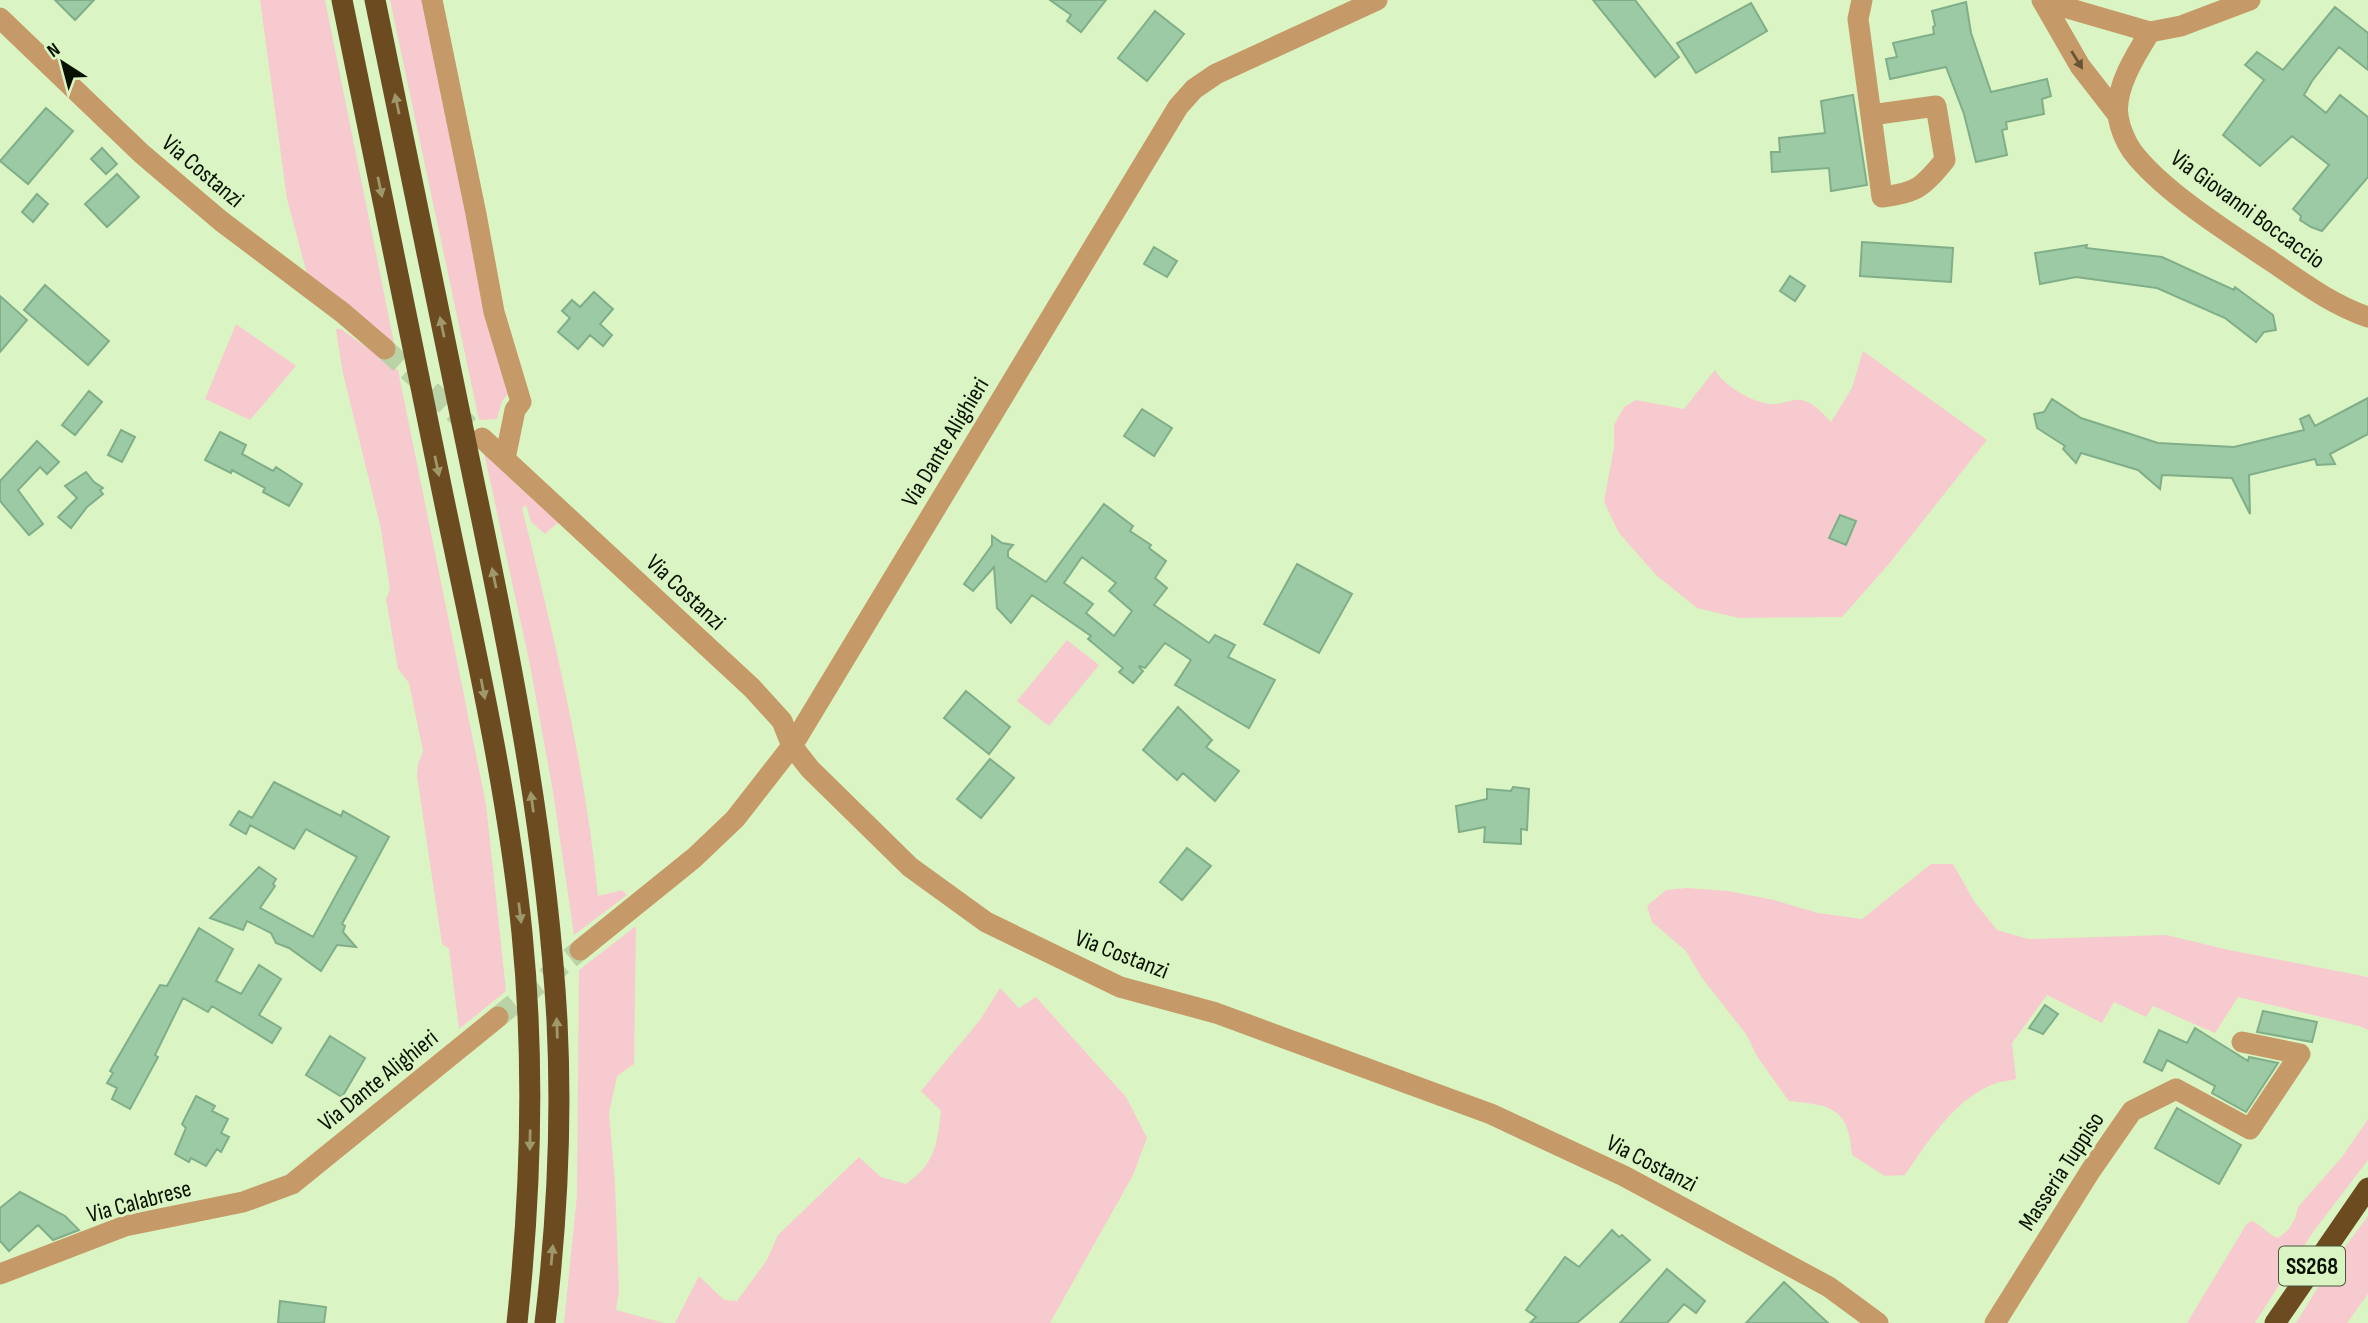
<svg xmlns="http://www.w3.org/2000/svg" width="2368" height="1323" viewBox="0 0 2368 1323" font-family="'Sofia Sans Condensed',sans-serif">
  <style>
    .green { fill: #f7cacf }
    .building { fill: #9ccaa5; stroke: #80ae89; stroke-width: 2; fill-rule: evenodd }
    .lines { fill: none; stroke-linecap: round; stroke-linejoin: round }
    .minor-tunnel { stroke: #bad3a6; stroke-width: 21; stroke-dasharray: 21 10; stroke-linecap: butt }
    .minor { stroke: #c59a68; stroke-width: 21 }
    .highway { stroke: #6d4b21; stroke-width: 21 }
    .oneway { fill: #665635 }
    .oneway2 { fill: #9e986a }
    .labels { text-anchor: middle; stroke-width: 6; stroke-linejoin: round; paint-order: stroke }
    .shield { fill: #daf5c3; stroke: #47553c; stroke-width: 2 }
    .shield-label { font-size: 23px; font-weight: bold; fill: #081102 }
    .street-label { font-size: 24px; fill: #081102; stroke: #daf5c3 }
  </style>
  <rect width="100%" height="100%" fill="#daf5c3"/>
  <path class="green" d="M260,0H325L394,343L307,274L287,199Z
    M390,0H428L511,391L502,401L497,419L479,420Z
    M236,324L296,366L250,420L205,399Z
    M336,329H341L398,370L486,804L506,991L459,1029L449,949L442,944L417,776L418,764L423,751L409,683L398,669L386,599L390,590L381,529L342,369Z
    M1863,351L1987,440L1888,565L1842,617L1739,618L1697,608L1656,575L1619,533L1604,502L1614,447V425L1624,407L1636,400L1684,409L1715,370C1724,386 1753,403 1772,404C1783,405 1794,397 1805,401C1815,404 1824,415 1831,422L1852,388Z
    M483,448C496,455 503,470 513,481C527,496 546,507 563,518L545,534L531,522L526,505L522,508C554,636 585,765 598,896L622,890L627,895L574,935L553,792L530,665Z
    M1067,640L1099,665L1049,726L1017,701Z
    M1931,864H1953L1974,901L1997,930L2028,939L2166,935L2229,950L2368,977V1030L2359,1026L2238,997L2215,1033L2153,1006L2146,1017L2114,1002L2102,1023L2047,995L2012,1043L2016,1079C2007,1081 1997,1082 1989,1086C1952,1103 1927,1143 1905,1175L1885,1176L1852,1155C1849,1108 1831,1105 1789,1101L1758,1058L1746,1034L1702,978L1686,951L1652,922L1647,906L1666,890L1687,888L1728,891L1774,900L1818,913L1862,919Z
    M636,926L634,1064L617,1076L609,1113L615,1182L619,1292L616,1310L664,1323H564L577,1195L579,970Z
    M1000,988L1019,1008L1036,997L1126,1097L1147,1138L1133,1175L1050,1323H675L699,1276L724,1300L737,1301L767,1260L778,1235L859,1157L881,1177L906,1184C935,1163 937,1146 941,1111L921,1091L980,1020Z
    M2368,1119V1160L2313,1232L2255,1323H2187L2246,1225L2251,1221C2263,1225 2265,1233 2278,1238L2288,1230L2295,1219L2298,1207L2342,1157Z
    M2368,1216V1294L2347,1323H2296L2333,1263Z"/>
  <path class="building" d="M55,0H94L75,20Z
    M1050,0H1106L1081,32L1067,21L1071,15Z
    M1593,0H1635L1679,57L1655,77Z
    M1966,2L1971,33L1991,92L2047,79L2051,96L2042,99L2044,114L2006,122L2007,129L2002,130L2007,155L1976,162L1964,114L1946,67L1890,79L1886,59L1897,57L1893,43L1934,34L1933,27L1935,25L1932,11Z
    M1751,3L1767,31L1696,73L1677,43Z
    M2335,7L2368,33V70L2339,47L2312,81L2304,95L2326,113L2340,95L2368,117V177L2322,231L2311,227L2300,220L2301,216L2293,209L2329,165L2292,136L2260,166L2223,135L2264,80L2245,65L2257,52L2283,70Z
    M1155,11L1184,34L1147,81L1118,58Z
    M1853,95L1867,185L1831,191L1829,168L1772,172L1771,152H1780L1779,138L1825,133L1821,101Z
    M46,108L73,131L28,184L0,161Z
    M102,148L117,164L106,174L91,159Z
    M117,174L139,197L107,227L85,204Z
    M37,194L48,204L33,222L22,212Z
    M1862,242L1953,248L1951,282L1860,276Z
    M2087,245L2086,248L2162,257L2234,290L2235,287L2273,315L2276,330L2264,332L2256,342L2225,318L2157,288L2076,277L2040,284L2035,253Z
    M1154,247L1177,261L1167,277L1144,264Z
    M1790,276L1805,286L1795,301L1780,291Z
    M45,285L109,341L88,365L24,310Z
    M594,292L613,309L600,324L612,335L603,346L590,335L578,349L558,332L570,318L562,311L572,300L580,307Z
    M0,296L27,320L0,352Z
    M89,391L102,402L75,435L62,425Z
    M2368,398V434L2330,454L2335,464L2317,465L2315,459L2249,475L2250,514L2232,478L2162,475L2160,489L2138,470L2081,453L2076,463L2063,449L2065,446L2037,428L2034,414L2044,412L2052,399L2081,418L2158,443L2234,447L2304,430L2300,419L2309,415L2315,426Z
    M1142,409L1172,428L1154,456L1124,436Z
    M121,430L135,437L122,462L108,455Z
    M220,432L246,445L242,454L273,471L276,467L302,484L289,506L263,492L265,488L232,470L231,473L205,460Z
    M37,441L59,462L47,474L40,467L18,490L43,524L29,535L0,501V481Z
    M86,472L94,482L103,488L100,490L103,494L87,507L71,528L58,517L77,498L65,486Z
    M1104,504L1133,526L1130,531L1151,545L1149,548L1166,561L1155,578L1167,588L1154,605L1209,643L1215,635L1235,645L1228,657L1275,680L1249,728L1175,685L1191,660L1165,643L1145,668L1140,666L1139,667L1143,671L1133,683L1119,672L1123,668L1088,639L1091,636L1032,595L1011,623L997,608L994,567L973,591L964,584L992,545V536L1002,543L1013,545L1008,551V557L1046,582ZM1082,557L1116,583L1109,591L1132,611L1114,636L1086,613L1093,604L1064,583Z
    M1840,515L1856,521L1846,545L1829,538Z
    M1297,564L1352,594L1319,653L1264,624Z
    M966,691L1010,727L989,754L944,718Z
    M1178,707L1212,740L1206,747L1239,771L1215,801L1183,773L1177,780L1143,750Z
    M990,759L1014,778L981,818L957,799Z
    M274,782L341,816L343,811L389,837L342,924L345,926L343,932L356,947L337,945L321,971L289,948L276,943L271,933L247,921L243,930L210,918L259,867L276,879L273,884L275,886L260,908L313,937L357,857L306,829L294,849L250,825L246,834L230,825L239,811L252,818Z
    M1513,787L1529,789L1527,830L1521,829V844L1484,842L1485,827L1459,832L1456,806L1487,799V789L1511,791Z
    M1187,848L1211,866L1182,900L1160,882Z
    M199,928L233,949L216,981L241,994L259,965L281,979L259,1015L281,1028L272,1043L212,1006L208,1012L183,998L155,1055L158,1057L130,1109L112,1099L117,1088L107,1083L113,1073L110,1071L160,985L167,986Z
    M2045,1005L2058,1014L2043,1034L2029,1028Z
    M2263,1011L2317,1022L2312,1042L2257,1032Z
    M2195,1028L2248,1061L2249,1057L2278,1063L2246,1112L2212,1093L2215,1086L2167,1060L2162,1071L2144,1062L2159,1030L2187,1043Z
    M330,1036L365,1058L342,1097L306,1075Z
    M196,1096L215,1106L212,1111L228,1119L221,1133L229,1137L221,1152L217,1149L206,1166L191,1158L189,1162L175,1154L186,1128L182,1124Z
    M2177,1108L2241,1145L2219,1184L2155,1148Z
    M20,1192L65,1216L79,1230L53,1240L38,1225L9,1251L0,1241V1208Z
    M1612,1230L1619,1237L1622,1235L1650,1260L1577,1323H1530L1536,1317L1526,1310L1565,1257L1579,1267Z
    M1667,1269L1705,1301L1696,1313L1684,1304L1667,1323H1620Z
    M1784,1282L1828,1323H1746Z
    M280,1301L326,1307L324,1323H278Z"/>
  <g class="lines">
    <path class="minor-tunnel" d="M385,349L469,426
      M498,1017L580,950"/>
    <path class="minor" d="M432,0L476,214L494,312L521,402L515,410L505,459
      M1862,0L1858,19L1882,197C1917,193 1923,187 1945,160L1936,106L1871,115
      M2042,0L2080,66L2118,115
      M2043,1L2150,32L2181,26L2250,0
      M0,18L142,154L221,221L343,313L385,349
      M2150,32C2136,54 2114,89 2118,116C2120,128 2126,142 2132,151C2162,191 2229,233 2271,261C2302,282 2332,305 2368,317
      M482,438L752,688L782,721L792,746L810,769L910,867L986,922L1120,987L1216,1013L1491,1114L1624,1176L1829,1287L1878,1323
      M580,950L694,858L735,819L792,746L1178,107L1194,89L1216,74L1377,0
      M0,1274L125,1226L243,1202L292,1184L498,1017
      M1995,1323L2091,1170L2132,1111L2176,1089L2250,1129L2300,1054L2242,1042"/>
    <path class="highway" d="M342,0C376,165 410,330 443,495C473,640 507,785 522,933C535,1063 531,1193 517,1323
      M375,0C408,161 441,321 474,482C511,659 547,839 557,1021C562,1121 557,1223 545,1323
      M2275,1323L2368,1188"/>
  </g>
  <defs><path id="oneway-solid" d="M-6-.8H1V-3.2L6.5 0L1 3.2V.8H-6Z" transform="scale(1.75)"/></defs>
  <use class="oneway" href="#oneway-solid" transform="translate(2077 60) rotate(58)"/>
  <g class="oneway2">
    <use href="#oneway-solid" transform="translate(397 104) rotate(-102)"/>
    <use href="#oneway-solid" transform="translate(380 187) rotate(78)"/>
    <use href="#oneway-solid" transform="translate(442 327) rotate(-102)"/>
    <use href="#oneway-solid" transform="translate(437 466) rotate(78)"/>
    <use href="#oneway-solid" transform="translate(494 578) rotate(-102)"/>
    <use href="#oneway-solid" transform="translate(483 689) rotate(79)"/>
    <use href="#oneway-solid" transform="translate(532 802) rotate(-98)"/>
    <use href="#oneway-solid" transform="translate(520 913) rotate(83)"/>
    <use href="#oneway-solid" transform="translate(557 1028) rotate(-92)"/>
    <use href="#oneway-solid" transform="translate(530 1140) rotate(91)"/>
    <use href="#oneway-solid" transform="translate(552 1255) rotate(-85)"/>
  </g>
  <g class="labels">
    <rect class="shield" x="2279" y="1246.5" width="66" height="39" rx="5"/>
    <g class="shield-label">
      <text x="2312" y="1274">SS268</text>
    </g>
    <g class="street-label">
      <text transform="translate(203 171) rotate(40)" y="8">Via Costanzi</text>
      <text transform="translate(2248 209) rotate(36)" y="8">Via Giovanni Boccaccio</text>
      <text transform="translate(945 442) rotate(-59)" y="8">Via Dante Alighieri</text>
      <text transform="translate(686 592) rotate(43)" y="8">Via Costanzi</text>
      <text transform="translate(1122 954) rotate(21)" y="8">Via Costanzi</text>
      <text transform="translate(378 1080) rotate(-39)" y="8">Via Dante Alighieri</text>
      <text transform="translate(1652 1163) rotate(27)" y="8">Via Costanzi</text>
      <text transform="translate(2061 1171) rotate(-57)" y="8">Masseria Tuppiso</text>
      <text transform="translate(139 1201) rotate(-15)" y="8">Via Calabrese</text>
    </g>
  </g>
  <g transform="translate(63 63) rotate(324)" stroke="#daf5c3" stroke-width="5" paint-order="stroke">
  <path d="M0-5L12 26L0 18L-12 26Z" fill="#081102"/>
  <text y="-10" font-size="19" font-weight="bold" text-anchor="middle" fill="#081102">N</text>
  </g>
</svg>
